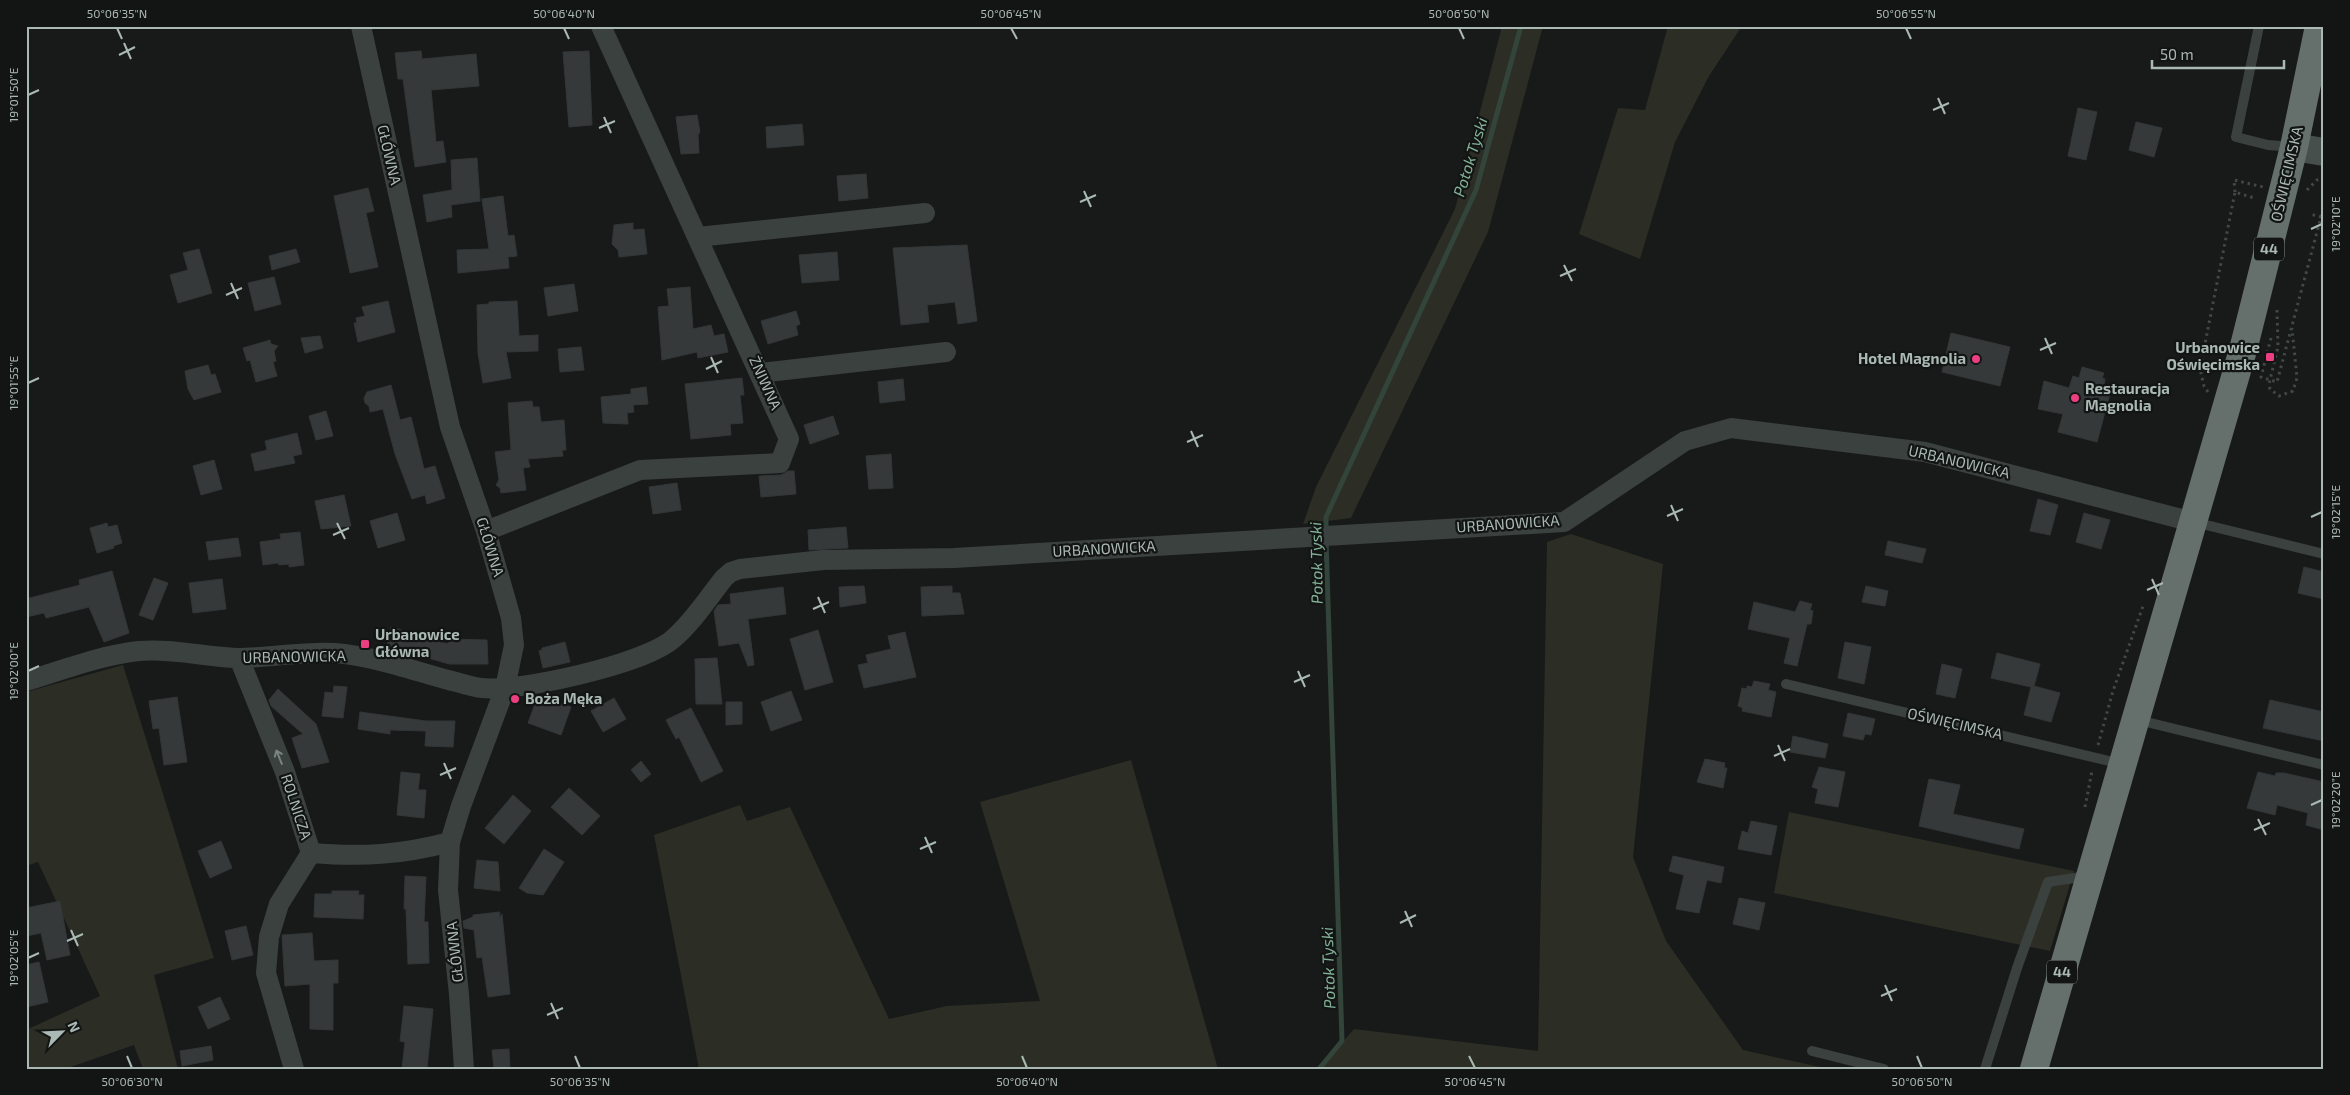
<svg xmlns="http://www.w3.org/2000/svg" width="2350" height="1095" viewBox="0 0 2350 1095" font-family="'Exo 2',sans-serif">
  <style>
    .green { fill: #2c2d24 }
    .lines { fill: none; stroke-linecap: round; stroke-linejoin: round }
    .stream { stroke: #33443a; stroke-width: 5 }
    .building { fill: #353939; stroke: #323636 }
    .path { stroke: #414845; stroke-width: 3; stroke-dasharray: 2.5 4; stroke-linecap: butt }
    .lane { stroke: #3b413f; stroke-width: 10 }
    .street { stroke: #3b413f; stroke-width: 20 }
    .secondary { stroke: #474f4c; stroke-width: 28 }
    .highway { stroke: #65706c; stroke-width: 28 }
    .oneway { stroke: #79837f }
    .ticks { fill: none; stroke: #abb9b4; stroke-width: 2 }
    .poi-dot { fill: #eb3f82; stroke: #131515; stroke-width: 2 }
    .labels { text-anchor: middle; stroke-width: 4.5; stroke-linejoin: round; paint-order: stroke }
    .shield { fill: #131515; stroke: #7d8884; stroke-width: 1 }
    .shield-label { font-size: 14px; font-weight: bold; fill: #abb9b4 }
    .street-label { font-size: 15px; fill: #abb9b4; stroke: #131515 }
    .poi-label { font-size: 15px; font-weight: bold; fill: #abb9b4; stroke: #131515; text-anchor: start }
    .water-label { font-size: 16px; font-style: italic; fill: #83b297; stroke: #131515 }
    .neatline { fill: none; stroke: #abb9b4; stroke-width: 2 }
    .ticks-label { font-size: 12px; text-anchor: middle; fill: #abb9b4 }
  </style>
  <rect width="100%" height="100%" fill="#181a1a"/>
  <path class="green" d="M1502,26H1543L1488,232L1351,518L1303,524L1316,487L1455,209Z
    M1668,26H1742L1709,76L1675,142L1640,259L1579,234L1618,108L1645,110Z
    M1571,534L1663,564L1633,857L1666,941L1743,1050L1829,1069H1319L1354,1029L1538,1051L1547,542Z
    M123,665L214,958L154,975L178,1069H143L134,1045L65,1069H26V1030L100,996L38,862L26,866V692Z
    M1131,760L1218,1069H699L654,835L740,805L747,821L790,807L889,1019L947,1006L1040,1001L980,802Z
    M1789,812L2074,871L2050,951L1774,893Z"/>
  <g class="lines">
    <path class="stream" d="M1326,532V517L1476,190L1521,26
      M1319,1069L1342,1041L1326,540"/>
  </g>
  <path class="building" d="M421,51L422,59L476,54L479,86L431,90L436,142L443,141L446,162L415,167L403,79H398L395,53Z
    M589,51L592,125L569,127L563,52Z
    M2078,108L2097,112L2086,160L2068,156Z
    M697,115L700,132L698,135L699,153L681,154L676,117Z
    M2136,122L2162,128L2154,157L2129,150Z
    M802,124L804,145L767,148L766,127Z
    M477,158L480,201L451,205L452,217L427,222L423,195L452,190L451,160Z
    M866,174L868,198L839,201L837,176Z
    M368,188L374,211L366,213L378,267L350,273L334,196Z
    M503,196L508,236L514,235L517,256L508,257L509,268L458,273L457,250L489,249L482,199Z
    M633,223V230L644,229L647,254L619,257L618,250L612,244L614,225Z
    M967,245L977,321L958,324L955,302L927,305L929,322L901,325L893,248Z
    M199,249L212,293L178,303L170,275L188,270L183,253Z
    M296,249L300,262L272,270L269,256Z
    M837,252L839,280L802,283L799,255Z
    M274,277L281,304L255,311L248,283Z
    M574,284L578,311L548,316L544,288Z
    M690,287L693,329L711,325L714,336L724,334L728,352L698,358L697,352L662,360L658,307L669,306L667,289Z
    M388,301L395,332L358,342L354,323H357L356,318L365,316L362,307Z
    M517,301L519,336L538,335V351L506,352L511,378L483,383L478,353L477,305L489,304V302Z
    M796,311L800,324L796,326L798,335L768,344L761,321Z
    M1951,333L2010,347L2000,386L1942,372Z
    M320,336L323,348L305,353L301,338Z
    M270,340L271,344L278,346L274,351L276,361L273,362L277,376L256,382L250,360L247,361L243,348Z
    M581,347L584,370L560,372L558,349Z
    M208,365L211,375L215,374L221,392L194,400L188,389L185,371Z
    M2082,367L2104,373L2102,378L2105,379L2104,384L2112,386L2097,442L2058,432L2063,414L2038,409L2044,381L2069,388L2073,376L2079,378Z
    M742,378L744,395H740L743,423L730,424L731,435L691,439L685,384Z
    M903,379L905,400L880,403L878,382Z
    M391,385L400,420L411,417L424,469L435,466L445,498L427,504L425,495L412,499L395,454L383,409L370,412L369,406L365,403L364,398L367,392Z
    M646,387L648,404L633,405L634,412L627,413L628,424L603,423L601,397L631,394V389Z
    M532,401L533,407H539L541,422L564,420L566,450H562L563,456L528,459L530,467L523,468L526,490L501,493L500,488L496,485L499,480L495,452L511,450L508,403Z
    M326,411L333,436L316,440L309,416Z
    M833,416L839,434L810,444L804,425Z
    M297,433L302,454L293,456L295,463L255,471L251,454L267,450L265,441Z
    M891,454L893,488L869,489L866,456Z
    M214,460L222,489L201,495L193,466Z
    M788,471H794L796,494L761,497L759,476L781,475Z
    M677,483L681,510L653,514L649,487Z
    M344,495L351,526L321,529L315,501Z
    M2038,499L2058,505L2050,535L2030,531Z
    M397,513L405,540L378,548L370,521Z
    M2084,513L2110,520L2101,549L2076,542Z
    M107,523L108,527L117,525L122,543L113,546L114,548L97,553L90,528Z
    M846,527L848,548L809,550L808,530Z
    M300,532L304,565L289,567V564L279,565L278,563L263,565L260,542L281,539L280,534Z
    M238,538L241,556L209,560L206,542Z
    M1888,541L1926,549L1922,563L1885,555Z
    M2304,567L2324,572V599L2298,593Z
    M112,571L129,633L104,642L89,607L46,618L44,613L26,617V599L80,585L79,580Z
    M154,578L168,583L153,620L139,615Z
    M222,579L226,609L193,613L189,583Z
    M864,586L866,603L840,607L839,587Z
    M952,586V593H960L964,614L922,616L921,587Z
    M1866,586L1888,591L1885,606L1862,602Z
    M783,587L786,614L748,619L754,665L748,666L739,643L719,646L714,611L718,605L731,604L730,594Z
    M1800,601L1812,604L1810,610L1813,611L1811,624H1807L1797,666L1784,663L1790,638L1748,629L1754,602L1795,612Z
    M391,627L448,644V639L487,640L488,664H449L387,646Z
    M818,630L833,682L805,690L790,639Z
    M905,632L916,677L864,688L858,665L868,663L866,655L891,649L888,636Z
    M565,642L570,662L543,668L539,651L542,650V648Z
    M1845,642L1871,647L1864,684L1838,678Z
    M1997,653L2040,664L2034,686L2060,693L2051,722L2024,715L2031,687L1991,678Z
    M717,658L722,704H696L695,659Z
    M1942,664L1962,669L1955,698L1936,694Z
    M1754,681L1770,684L1768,690L1776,692L1771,717L1742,711L1743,708L1738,706L1742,688L1747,689V686L1752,687Z
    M334,686L347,687L343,718L322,716L325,692L333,693Z
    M278,689L316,724L329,762L302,768L292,738L303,734L271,706L269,700Z
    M791,691L802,720L771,731L761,702Z
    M538,696L571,707L561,735L528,723Z
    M177,697L187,762L164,765L159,728L153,729L149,701Z
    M614,698L626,719L603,732L591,711Z
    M2270,700L2324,712V741L2263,728Z
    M726,702H742V724L726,725Z
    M691,708L723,771L701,782L679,737L676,739L666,720Z
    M360,712L426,721H455L453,747L425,746L426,731L390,730V734L358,729Z
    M1848,713L1875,719L1871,735L1865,734L1863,740L1843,736Z
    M1793,736L1828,744L1825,758L1790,752Z
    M1705,759L1725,763L1724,768H1727L1723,788L1697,782Z
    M641,761L651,774L641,782L631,770Z
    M1819,767L1845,772L1838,807L1815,803L1818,789L1812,787Z
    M401,772L420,774L418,790H426L424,818L397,815Z
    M2258,772L2275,776L2276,773H2284L2324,782V830L2306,825L2308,813L2277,805L2275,815L2247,808Z
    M1929,779L1960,785L1953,814L2024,829L2019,849L1919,826Z
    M569,788L600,816L582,835L551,807Z
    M513,795L531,811L504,844L485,828Z
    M1751,821L1777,826L1771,855L1738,849L1742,831L1748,833Z
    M221,841L232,868L210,878L198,851Z
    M544,849L564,862L543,895L527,893L519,888Z
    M1673,856L1724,867L1721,883L1707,880L1699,913L1676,909L1684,875L1669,871Z
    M477,860L498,862L500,891L474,888Z
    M405,876L426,877L424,922H428L429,963L408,964L406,909H404Z
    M332,891H359L358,895H364L363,919L314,917L315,894H332Z
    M1739,898L1765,903L1759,930L1733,924Z
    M60,901L70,955L47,960L41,933L26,936V908Z
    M500,912L499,919L502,914L510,994L488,997L482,957L477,958L474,930L464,928L463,921L473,917V915Z
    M246,926L253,955L232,960L225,931Z
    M312,933L314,961L338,960V983H333V1030L310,1029V984L285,986L282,935Z
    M39,962L48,1002L26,1007V965Z
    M220,997L230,1019L208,1029L198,1007Z
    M404,1006L433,1009L427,1069H402L405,1042L400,1041Z
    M211,1046L213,1060L182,1066L180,1051Z
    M509,1049L510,1069H494L492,1050Z"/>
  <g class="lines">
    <path class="path" d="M2307,190L2317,180L2324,178
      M2235,192L2234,180L2263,187
      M2321,217L2324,209
      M2277,310L2278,347L2269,384L2270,389L2279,396L2293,391L2297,378L2292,328
      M2271,338L2261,377L2277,382L2321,217L2310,214
      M2208,392L2204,386L2200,369L2235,192L2254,198
      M2098,745L2113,691L2143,606
      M2085,807L2092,771"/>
    <path class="lane" d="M2259,26L2236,137L2268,145L2293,147
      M2194,522L2324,554
      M1786,684L2122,764
      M2138,720L2324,765
      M1812,1051L1884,1069
      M1985,1069L2017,968L2048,882L2087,876"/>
    <path class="street" d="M361,26L450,427L486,531L511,618L514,645L505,688L461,806L450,842L448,890L459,994L464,1069
      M698,237L925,213
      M760,373L946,352
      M486,531L640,470L780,463L789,439L601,26
      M239,658L285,772L311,853
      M26,681C63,670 101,655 139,651C171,648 205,657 237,658C270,658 302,651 335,653C374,656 414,671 452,681C462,683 472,687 482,688C520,692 644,664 673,639C693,622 708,598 724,578L731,572L740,569L823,560L954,558L1564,522L1685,441L1731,428L1925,452L2193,522
      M311,853C362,857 401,855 450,842
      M294,1069L266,973L269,937L279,904L311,853"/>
    <path class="secondary" d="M2294,147L2324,152"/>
    <path class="highway" d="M2034,1069L2243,350L2294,147L2319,26"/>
  </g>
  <defs><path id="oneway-shaft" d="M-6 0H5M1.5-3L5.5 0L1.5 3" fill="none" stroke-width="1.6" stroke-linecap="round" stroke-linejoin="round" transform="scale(1.25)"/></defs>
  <use class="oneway" href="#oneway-shaft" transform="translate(279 757) rotate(-112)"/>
  <path class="ticks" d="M117,28L122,39M564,28L569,39M1011,28L1017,39M1459,28L1464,39M1906,28L1911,39M124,43L131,59M119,55L135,47M28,95L39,90M1938,98L1945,114M1933,110L1949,103M604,117L611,133M599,128L615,121M1084,191L1091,207M1080,202L1096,195M2311,229L2322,224M1564,265L1572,281M1560,276L1576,269M231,283L238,299M226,295L242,288M2045,338L2052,354M2040,350L2056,343M711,357L718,373M706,369L722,361M28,383L39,378M1191,431L1198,447M1187,442L1203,435M1671,505L1678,521M1667,516L1683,509M2311,517L2322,512M337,523L345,539M333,535L349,528M2152,579L2159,595M2147,590L2163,583M818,597L825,613M813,609L829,602M28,671L39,666M1298,671L1305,687M1294,682L1310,675M1778,745L1785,761M1774,756L1790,749M444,763L451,779M440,775L456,768M2311,805L2322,800M2258,819L2266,835M2254,830L2270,823M925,837L932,853M920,849L936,842M1405,911L1412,927M1400,923L1416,915M71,930L78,946M67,941L83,934M28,958L39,953M1885,985L1892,1001M1881,996L1897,989M551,1003L558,1019M547,1015L563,1008M127,1056L132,1068M575,1056L580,1068M1022,1056L1027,1068M1469,1056L1475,1068M1917,1056L1922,1068"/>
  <g class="poi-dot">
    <rect x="2265" y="352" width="10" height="10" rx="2.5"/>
    <circle cx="1976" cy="359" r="5"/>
    <circle cx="2075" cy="398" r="5"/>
    <rect x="360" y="639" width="10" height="10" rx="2.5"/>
    <circle cx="515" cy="699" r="5"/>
  </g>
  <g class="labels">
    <g class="shield">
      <rect x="2254" y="237.5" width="30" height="23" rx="4"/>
      <rect x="2047" y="960.5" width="30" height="23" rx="4"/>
    </g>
    <g class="shield-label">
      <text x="2269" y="254">44</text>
      <text x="2062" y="977">44</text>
    </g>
    <g class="street-label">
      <text transform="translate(389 155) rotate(77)" y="5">GŁÓWNA</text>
      <text transform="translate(2287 174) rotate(-77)" y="5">OŚWIĘCIMSKA</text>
      <text transform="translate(765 383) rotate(66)" y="5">ŻNIWNA</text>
      <text transform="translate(1959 462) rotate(13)" y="5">URBANOWICKA</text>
      <text transform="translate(1508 524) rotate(-4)" y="5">URBANOWICKA</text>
      <text transform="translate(490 547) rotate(73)" y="5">GŁÓWNA</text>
      <text transform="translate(1104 549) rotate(-3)" y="5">URBANOWICKA</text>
      <text transform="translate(294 657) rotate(-1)" y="5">URBANOWICKA</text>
      <text transform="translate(1955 724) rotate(13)" y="5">OŚWIĘCIMSKA</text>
      <text transform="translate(296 807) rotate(72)" y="5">ROLNICZA</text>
      <text transform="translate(455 952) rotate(-96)" y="5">GŁÓWNA</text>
    </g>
    <g class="poi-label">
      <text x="2260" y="353" text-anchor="end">Urbanowice<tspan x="2260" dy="17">Oświęcimska</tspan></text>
      <text x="1966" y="364" text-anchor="end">Hotel Magnolia</text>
      <text x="2085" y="394">Restauracja<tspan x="2085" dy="17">Magnolia</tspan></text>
      <text x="375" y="640">Urbanowice<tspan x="375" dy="17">Główna</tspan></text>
      <text x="525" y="704">Boża Męka</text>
    </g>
    <g class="water-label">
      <text transform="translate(1470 157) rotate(-73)" y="6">Potok Tyski</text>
      <text transform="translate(1316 563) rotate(-91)" y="6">Potok Tyski</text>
      <text transform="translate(1328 968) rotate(-92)" y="6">Potok Tyski</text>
    </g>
  </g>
  <rect width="2350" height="1095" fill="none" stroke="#131515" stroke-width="55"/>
  <g transform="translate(62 1032) rotate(66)" stroke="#131515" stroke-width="4" paint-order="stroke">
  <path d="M0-4L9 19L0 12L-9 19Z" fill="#abb9b4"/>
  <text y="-8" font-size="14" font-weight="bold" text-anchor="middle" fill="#abb9b4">N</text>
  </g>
  <path d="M2152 60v8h132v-8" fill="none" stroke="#abb9b4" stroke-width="2.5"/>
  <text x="2160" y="60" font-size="15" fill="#abb9b4" stroke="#131515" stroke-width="4" paint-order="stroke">50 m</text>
  <rect x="28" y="28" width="2294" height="1040" class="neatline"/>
  <g class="ticks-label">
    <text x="117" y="18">50°06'35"N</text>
    <text x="564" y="18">50°06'40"N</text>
    <text x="1011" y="18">50°06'45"N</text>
    <text x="1459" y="18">50°06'50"N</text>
    <text x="1906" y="18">50°06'55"N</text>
    <text transform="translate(14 95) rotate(-90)" y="4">19°01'50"E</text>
    <text transform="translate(2336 224) rotate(-90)" y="4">19°02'10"E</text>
    <text transform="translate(14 383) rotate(-90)" y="4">19°01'55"E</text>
    <text transform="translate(2336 512) rotate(-90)" y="4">19°02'15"E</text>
    <text transform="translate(14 671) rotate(-90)" y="4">19°02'00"E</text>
    <text transform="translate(2336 800) rotate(-90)" y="4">19°02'20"E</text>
    <text transform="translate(14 958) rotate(-90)" y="4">19°02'05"E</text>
    <text x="132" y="1086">50°06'30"N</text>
    <text x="580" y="1086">50°06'35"N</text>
    <text x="1027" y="1086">50°06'40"N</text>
    <text x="1475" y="1086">50°06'45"N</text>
    <text x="1922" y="1086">50°06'50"N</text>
  </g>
</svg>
